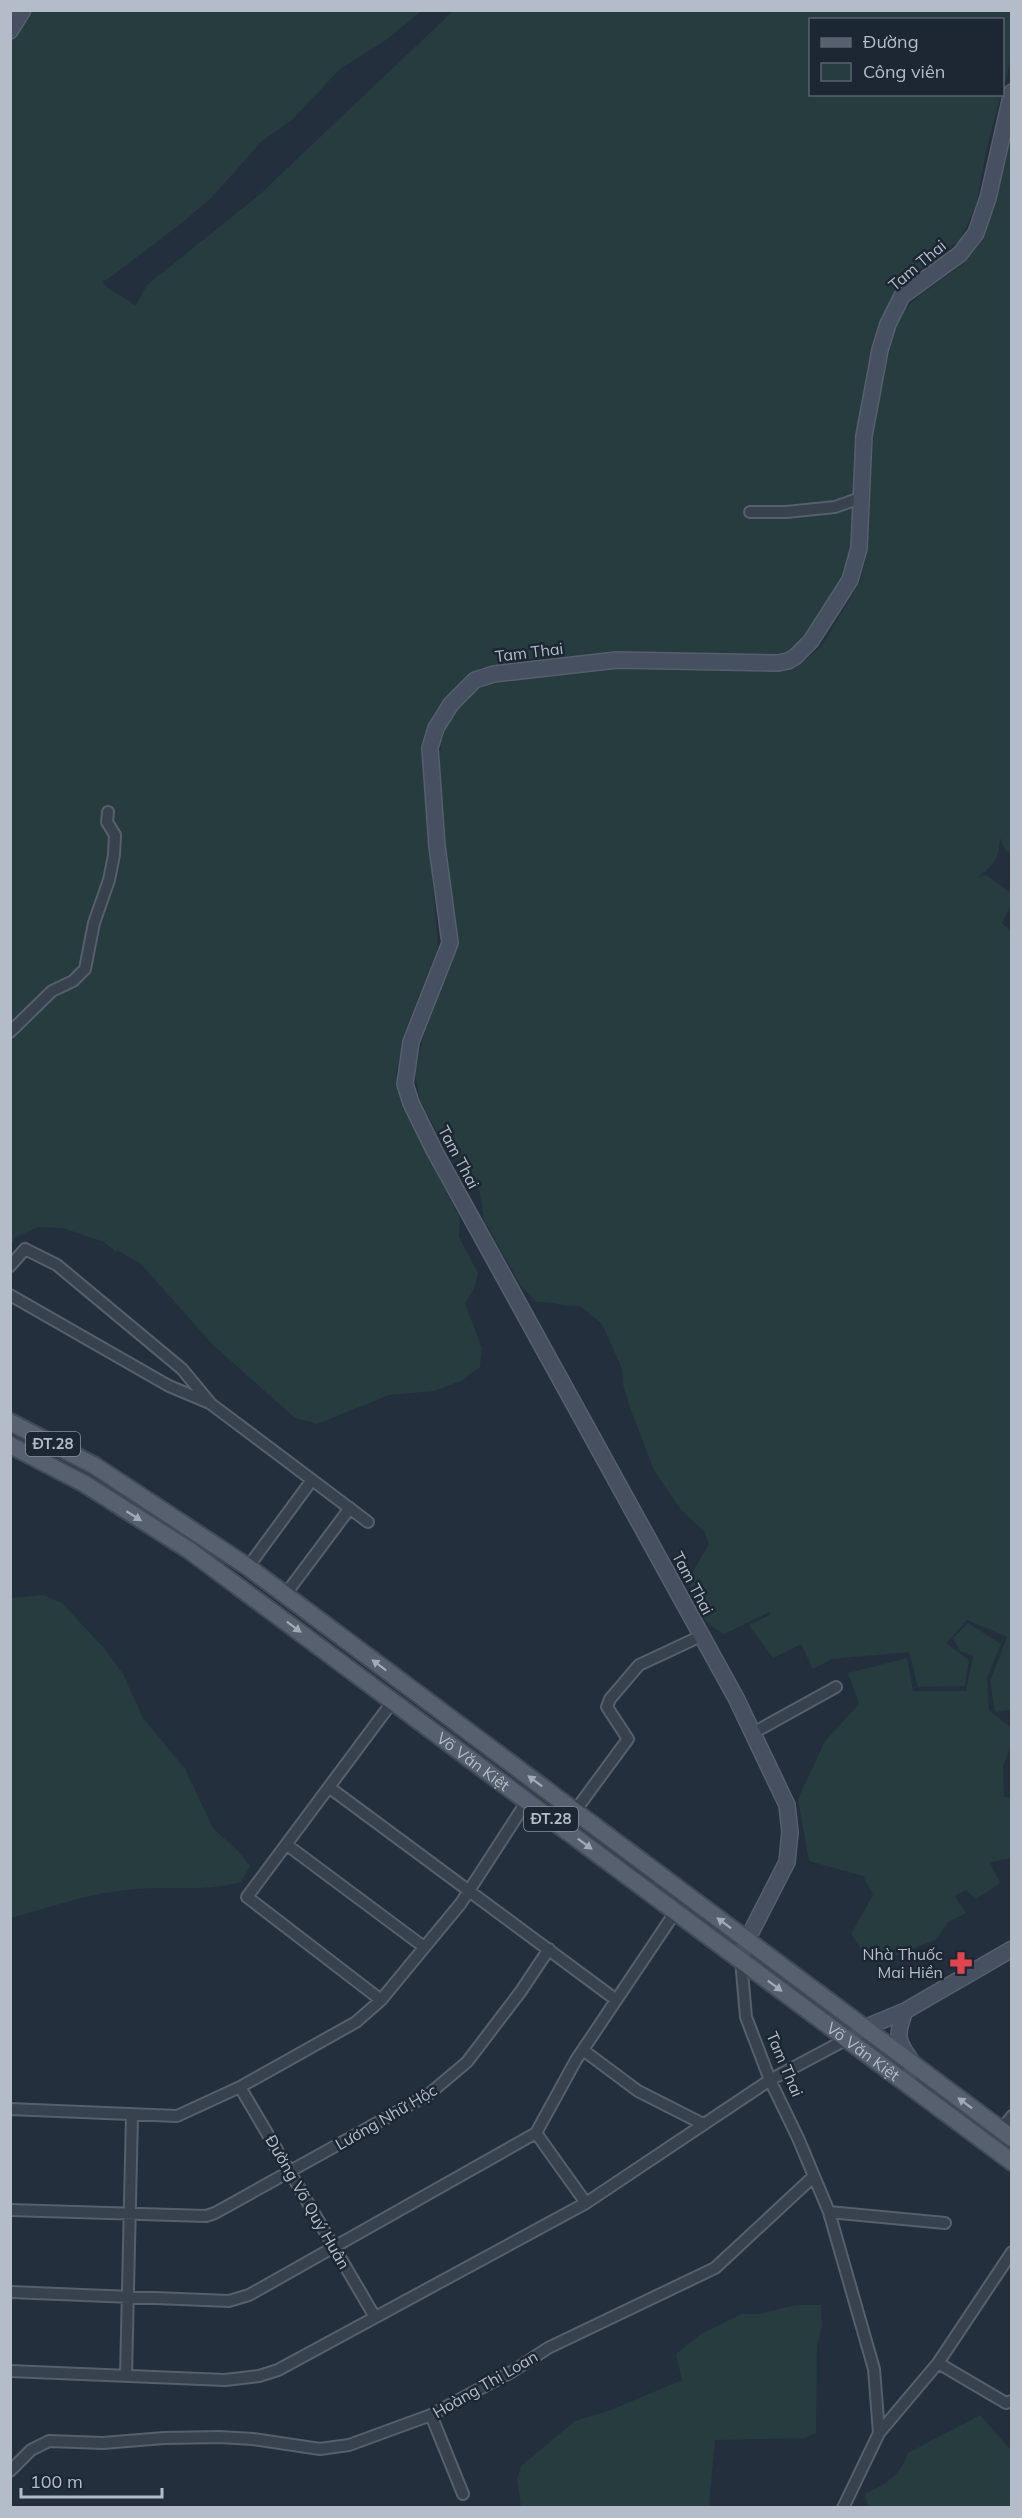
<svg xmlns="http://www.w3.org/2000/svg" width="1022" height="2518" viewBox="0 0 1022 2518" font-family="Mulish,sans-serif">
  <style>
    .green { fill: #263c3f }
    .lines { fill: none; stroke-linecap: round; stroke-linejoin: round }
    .street-casing { stroke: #565f6c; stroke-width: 14 }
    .secondary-casing { stroke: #565f6c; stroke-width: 18 }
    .primary-casing { stroke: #414a57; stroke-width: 20 }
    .street { stroke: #38414e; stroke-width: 10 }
    .secondary { stroke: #465061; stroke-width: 15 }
    .primary { stroke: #56606e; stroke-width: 16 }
    .oneway { fill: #a1aab7 }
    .labels { text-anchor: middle; stroke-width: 5; stroke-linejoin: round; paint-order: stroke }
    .shield { fill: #1d2633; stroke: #878f9c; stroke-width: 1.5 }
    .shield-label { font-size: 15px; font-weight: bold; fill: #b4bcc9 }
    .street-label { font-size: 16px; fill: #b4bcc9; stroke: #1d2633 }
    .poi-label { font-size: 16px; fill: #b4bcc9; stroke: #1d2633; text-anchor: end }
  </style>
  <rect width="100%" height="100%" fill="#242f3e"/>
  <path class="green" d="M11,11H421L386,40L340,69L292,120L262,141L211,198L183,222L108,279L102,281C109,293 125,296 135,306L147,285L258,196L453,11H1011V58L1003,91L1002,20H810V94L1001,95L986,152L976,206L960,240L898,285L881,319L867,369L857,438L852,507L853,552L850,566L802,642L787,653L764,656L641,652L518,660L473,672L453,690L435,711L424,735L422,759L438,948L404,1035L396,1074L405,1106L423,1147L460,1218L459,1237L478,1273L474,1289L465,1304L482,1348L480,1367L461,1381L434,1391L389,1395L317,1424L295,1418L213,1345L141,1264L117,1250L116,1252L104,1242L63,1228L38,1227L16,1237L11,1245Z
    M1011,130L1012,853L1005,850L1000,838C999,858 995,866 977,877L986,875L1012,894L1011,905L1002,923L1012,932L1011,1710L995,1712L990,1681L1007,1637L967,1620L946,1643L969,1660L965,1686L918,1687L909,1652L832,1659L813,1669L801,1644L773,1658L749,1625L770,1615V1612L724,1634C704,1624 686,1601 691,1578C694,1567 703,1555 709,1544L704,1531L681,1510L654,1470L630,1408L623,1384L622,1369L602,1324L580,1306C564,1307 552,1301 537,1302L521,1286L484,1220L479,1188L464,1160L445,1147L420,1101L415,1071L424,1035L457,947V927C451,883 428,760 447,723C456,704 471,691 490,684L609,667L784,671L796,667L821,647L860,582L867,552V505L877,398L896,327L906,308L920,295L963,264L974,251L991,210Z
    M43,1595L62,1603L104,1648L123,1674L143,1718L185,1769L213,1828L238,1851L250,1866L241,1882C204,1892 173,1886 136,1889C93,1892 51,1907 11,1918V1598Z
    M968,1623L1001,1644L987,1678L989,1710L1010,1727L1011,1726V1747L1003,1766L1004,1797L1011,1798V1858L990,1863L1000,1883L976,1899L966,1890L955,1896L966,1913L948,1922L937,1939L889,1958L864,1953L851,1934L873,1895L863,1876L809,1861L798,1799L825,1741L859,1704L848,1673L907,1658L913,1691H966L973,1656L960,1651L953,1638Z
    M796,2305H821L822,2326L817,2346L816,2433L804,2438L715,2440L709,2507H521L517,2479L521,2466L575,2421L611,2410L682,2380L676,2354L701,2334L742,2314H760Z
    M980,2415L1011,2450V2507H868L865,2494C886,2484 900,2476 908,2453Z"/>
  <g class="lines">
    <g class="street-casing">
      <path id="street" d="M750,512H786L835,507L860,498
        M10,1032L52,991L73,981L85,969L94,923L109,880L114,855L115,835L107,822L108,812
        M10,1266L25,1249L57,1265L182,1369L211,1404L368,1522
        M10,1295L169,1386L207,1402
        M248,1567L312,1480
        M285,1595L350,1508
        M753,1733L836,1687
        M330,1788L615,1999
        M575,1811L628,1739L607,1707L610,1699L639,1665L701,1636
        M287,1845L424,1947
        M741,1960L746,2017L770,2080L798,2138L829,2212L874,2369L879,2433L843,2508
        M381,2000L247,1897L393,1701
        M583,2050L638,2091L703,2124
        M240,2087L375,2317
        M10,2109L177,2116L240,2087L356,2022L381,2000L461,1903L527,1801
        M1001,2130L1012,2116
        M536,2133L586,2203
        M10,2210L206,2216L215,2213L429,2094L467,2062L521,1991L549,1949
        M829,2212L945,2223
        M10,2292L229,2301L249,2295L536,2133L576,2060L676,1911
        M938,2363L1006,2403L1012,2401
        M10,2371L225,2380L259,2376L278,2370L586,2203L770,2080L847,2039
        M126,2376L132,2116
        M431,2415L463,2494
        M879,2433L938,2363L1012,2252
        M10,2471L31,2450L49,2441L103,2443L164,2438L219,2437L253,2439L320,2449L349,2445L431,2415L513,2371L548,2348L715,2268L814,2176"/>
    </g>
    <g class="secondary-casing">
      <path id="secondary" d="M10,31L23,10
        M741,1960L747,1940L787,1862L790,1832L787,1805L736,1698L434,1150L411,1103L405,1084L411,1042L450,943L437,846L430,748L436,728L451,704L475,680L494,674L617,660L778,663L788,661L795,657L811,641L850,580L859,548L864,436L880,350L888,324L902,296L960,254L976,233L988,198L1012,92
        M847,2039L864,2028L905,2011L1012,1949
        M905,2082L915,2066C898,2042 894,2039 905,2011"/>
    </g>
    <g class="primary-casing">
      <g id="primary">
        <path d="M10,1422L95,1466L248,1567L1012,2138"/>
        <path id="s1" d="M10,1445L85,1484L189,1550L1012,2162"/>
      </g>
    </g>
    <use href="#street" class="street"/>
    <use href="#secondary" class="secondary"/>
    <use href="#primary" class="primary"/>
  </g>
  <defs><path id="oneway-solid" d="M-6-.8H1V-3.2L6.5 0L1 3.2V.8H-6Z" transform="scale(1.5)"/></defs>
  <g class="oneway">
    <use href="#oneway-solid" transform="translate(134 1516) rotate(32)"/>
    <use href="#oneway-solid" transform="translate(294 1627) rotate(37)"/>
    <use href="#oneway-solid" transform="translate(379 1665) rotate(-143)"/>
    <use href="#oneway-solid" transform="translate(535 1781) rotate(-143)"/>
    <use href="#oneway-solid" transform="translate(585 1844) rotate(37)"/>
    <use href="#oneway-solid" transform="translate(724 1923) rotate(-143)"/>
    <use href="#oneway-solid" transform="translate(775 1986) rotate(37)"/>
    <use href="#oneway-solid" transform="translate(965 2103) rotate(-143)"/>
  </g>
  <defs>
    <g id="pharmacy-bare" transform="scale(1.8)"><path d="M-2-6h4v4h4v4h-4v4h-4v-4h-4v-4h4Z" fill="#e0444e" stroke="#1d2633" stroke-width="2.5" paint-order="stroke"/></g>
  </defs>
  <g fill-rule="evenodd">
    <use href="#pharmacy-bare" x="961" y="1963"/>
  </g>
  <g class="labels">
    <g class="shield">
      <rect x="26" y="1432" width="54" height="24" rx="4.5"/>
      <rect x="524" y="1807" width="54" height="24" rx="4.5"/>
    </g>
    <g class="shield-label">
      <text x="53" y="1449">ĐT.28</text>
      <text x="551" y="1824">ĐT.28</text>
    </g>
    <g class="street-label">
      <text transform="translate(917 265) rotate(-40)" y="6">Tam Thai</text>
      <text transform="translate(529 652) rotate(-7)" y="6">Tam Thai</text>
      <text transform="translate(459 1157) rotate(62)" y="6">Tam Thai</text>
      <text transform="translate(693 1583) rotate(62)" y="6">Tam Thai</text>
      <text dy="6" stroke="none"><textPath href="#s1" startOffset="562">Võ Văn Kiệt</textPath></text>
      <text dy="6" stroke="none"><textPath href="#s1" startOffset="1048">Võ Văn Kiệt</textPath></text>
      <text transform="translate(785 2064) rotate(67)" y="6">Tam Thai</text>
      <text transform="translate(386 2117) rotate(-30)" y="6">Lương Nhữ Hộc</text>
      <text transform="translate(308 2202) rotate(60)" y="6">Đường Võ Quý Huân</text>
      <text transform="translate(485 2384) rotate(-30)" y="6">Hoàng Thị Loan</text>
    </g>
    <g class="poi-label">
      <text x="943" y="1960">Nhà Thuốc<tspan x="943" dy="18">Mai Hiền</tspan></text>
    </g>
  </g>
  <rect width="1022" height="2518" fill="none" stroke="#b4bcc9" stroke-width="24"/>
  <rect x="809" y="18" width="195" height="78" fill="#1d2633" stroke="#59626f" stroke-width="1.5"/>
  <rect x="821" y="38" width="30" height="9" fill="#56606e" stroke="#59626f" stroke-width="1.5"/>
  <text x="863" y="48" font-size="18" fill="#b4bcc9">Đường</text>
  <rect x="821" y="63" width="30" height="18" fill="#263c3f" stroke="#59626f" stroke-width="1.5"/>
  <text x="863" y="78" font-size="18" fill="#b4bcc9">Công viên</text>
  <path d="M21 2488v9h141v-9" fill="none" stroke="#b4bcc9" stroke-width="3"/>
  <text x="30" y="2488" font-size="18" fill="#b4bcc9" stroke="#1d2633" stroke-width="4.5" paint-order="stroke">100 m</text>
</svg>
